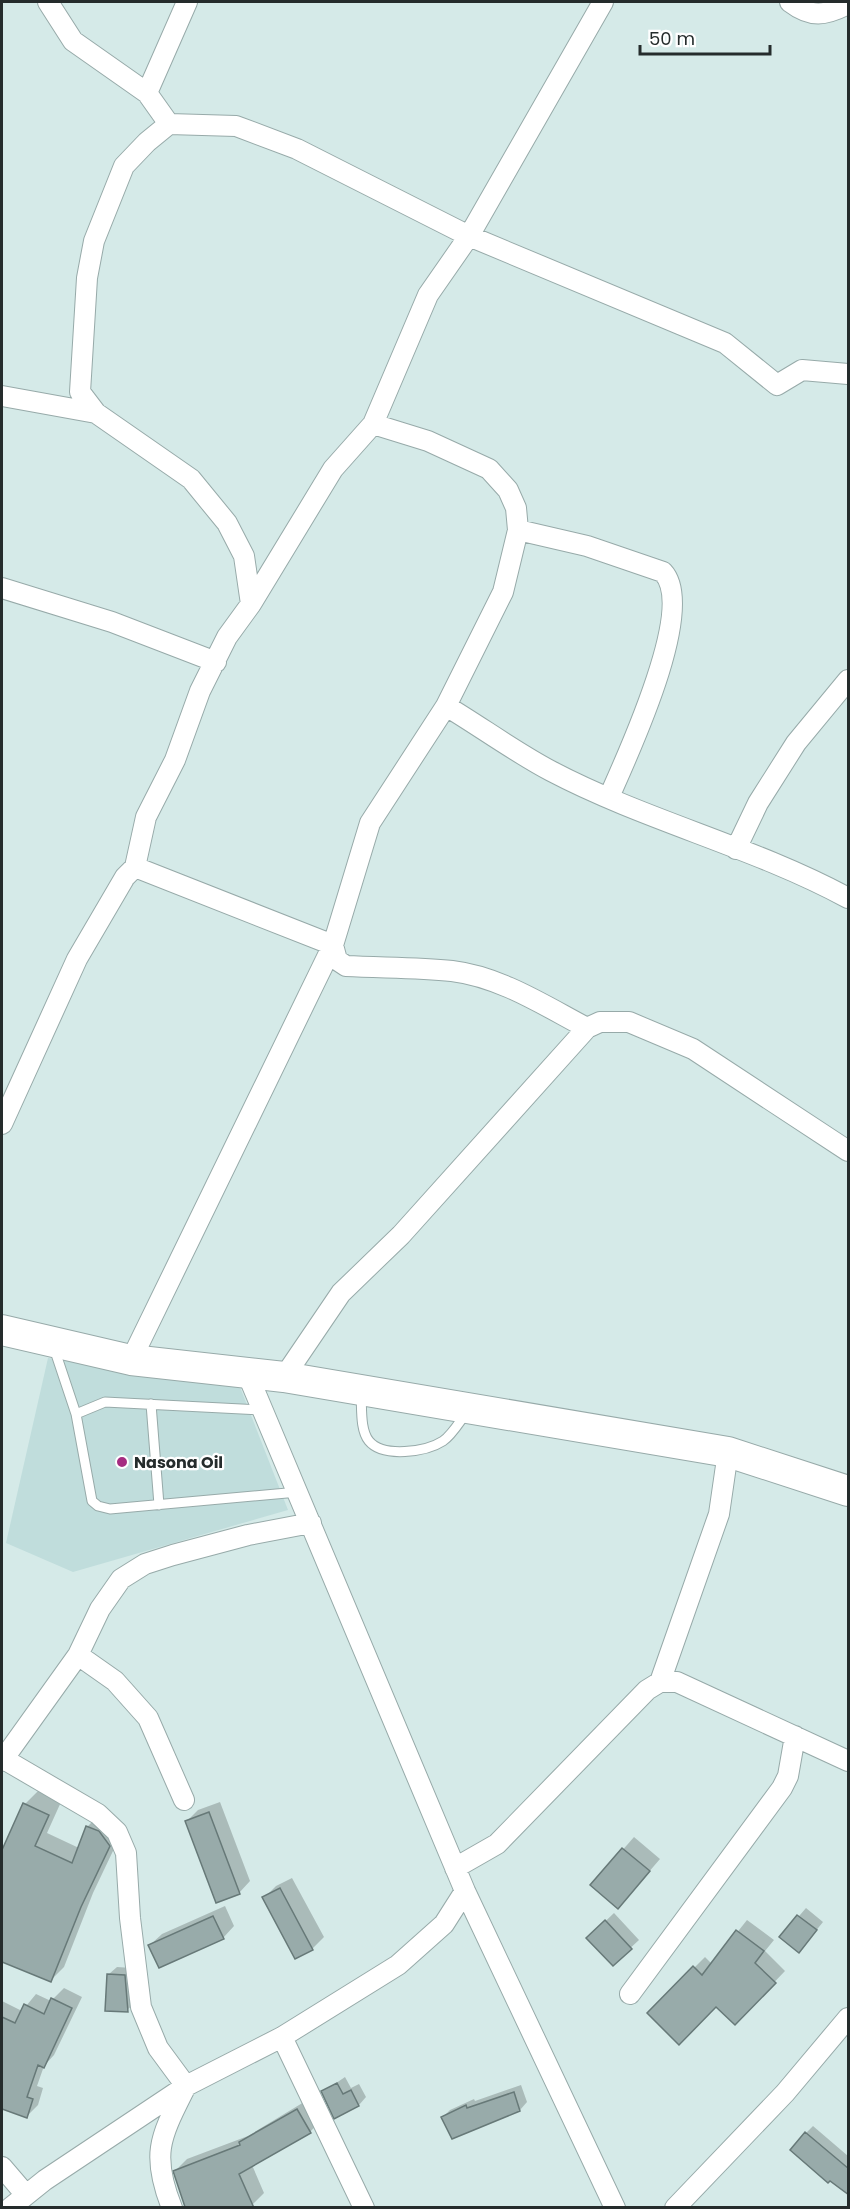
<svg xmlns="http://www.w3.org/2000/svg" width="850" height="2209" viewBox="0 0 850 2209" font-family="Poppins,sans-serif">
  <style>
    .built { fill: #c0dddc }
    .shadow { fill: #0003 }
    .building { fill: #98abaa; stroke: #677978; stroke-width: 1.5 }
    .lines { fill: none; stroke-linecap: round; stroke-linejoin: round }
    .service-casing { stroke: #97aaa9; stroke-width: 11 }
    .minor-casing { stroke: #97aaa9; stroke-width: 22 }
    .primary-casing { stroke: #97aaa9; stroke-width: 32 }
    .service { stroke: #fff; stroke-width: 9 }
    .minor { stroke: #fff; stroke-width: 20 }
    .primary { stroke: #fff; stroke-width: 30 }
    .poi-dot { fill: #a52c81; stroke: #fff; stroke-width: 2 }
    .labels { text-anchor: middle; stroke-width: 4.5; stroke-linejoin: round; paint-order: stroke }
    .poi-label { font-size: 16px; font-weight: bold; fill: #252c2c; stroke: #fff; text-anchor: start }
  </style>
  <rect width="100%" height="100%" fill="#d5eae8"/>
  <path class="built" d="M48,1358L240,1387L288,1510L73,1572L6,1543Z"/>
  <path class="shadow" d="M38,1791L61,1802L47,1833L79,1848L87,1827L100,1814L122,1832L93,1893L64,1967L51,1980L2,1960V1856L25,1804Z
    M220,1802L250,1881L239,1893L187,1821L198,1810Z
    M634,1837L660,1859L629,1895L592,1885Z
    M292,1878L324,1937L312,1949L264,1898L276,1886Z
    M225,1906L234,1926L223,1938L150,1945L162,1934Z
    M806,1908L823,1922L806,1943L781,1937Z
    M614,1913L639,1940L613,1964L588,1938Z
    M747,1920L774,1940L765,1951L785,1971L735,2023L716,2005L649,2013L705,1957L712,1964Z
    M117,1967L132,1968L135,2003L127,2010L109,1974Z
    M64,1988L82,1997L54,2055L44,2066L37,2086L43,2088L38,2105L27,2116L2,2107V2001L22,2011L36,1994L51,2001Z
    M345,2077L351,2088L359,2084L366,2097L359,2105L335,2117L323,2092Z
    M521,2085L527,2102L520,2110L443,2117L450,2110L474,2099L475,2101Z
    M309,2099L321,2120L310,2132L252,2165L264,2193L252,2205L246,2208H187L175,2171L187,2159L248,2136Z
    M813,2126L848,2156V2193L806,2133Z"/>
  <path class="building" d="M23,1803L49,1815L35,1846L72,1863L86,1826L99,1831L110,1846L81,1907L51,1982L2,1962V1850Z
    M209,1812L240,1894L216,1903L185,1821Z
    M622,1848L650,1871L618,1909L590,1885Z
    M280,1888L313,1950L295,1959L262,1897Z
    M797,1915L817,1930L799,1953L779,1937Z
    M213,1916L224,1939L159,1968L148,1945Z
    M605,1920L632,1949L613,1966L586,1938Z
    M736,1930L764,1951L755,1963L776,1983L735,2025L716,2007L679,2045L647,2013L693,1966L702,1975Z
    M107,1974L125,1975L128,2012L105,2011Z
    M51,1998L72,2008L44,2068L38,2065L27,2097L33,2099L27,2118L2,2109V2017L15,2023L24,2004L44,2014Z
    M337,2083L343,2094L351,2090L359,2106L334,2119L321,2091Z
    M514,2092L520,2111L452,2139L441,2117L466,2105L467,2108Z
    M297,2109L311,2133L239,2174L254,2208L185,2207L173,2171L240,2145L239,2142Z
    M805,2132L849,2169V2195L830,2181L828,2183L790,2150Z"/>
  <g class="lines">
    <g class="service-casing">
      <path id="service" d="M54,1348L76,1414L105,1402L263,1410
        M361,1395C362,1408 360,1430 369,1441C383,1458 426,1452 443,1441C452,1435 460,1421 467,1412
        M151,1404L159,1505
        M76,1414L92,1501L98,1506L110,1509L298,1492"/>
    </g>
    <g class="minor-casing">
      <path id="minor" d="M48,2L73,41L147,93L169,124
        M790,2C811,18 825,16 848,4
        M147,93L187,2
        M2,396L96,413
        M518,530L587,546L663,572C697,608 627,756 609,797
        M2,588L112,622L216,662
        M251,604L333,469L373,424L428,295L469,236L603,2
        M446,706C481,727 515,752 551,771C646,821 754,847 848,898
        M736,849L758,803L796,743L848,680
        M587,1028C545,1006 501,977 452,971C417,967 381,968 346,966L337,960L333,945L135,867L146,817L175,760L200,691L227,637L251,604L244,556L227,523L191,479L96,413L80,392L87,278L94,241L124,166L147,142L169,124L236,126L297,149L469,236L725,343L777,385L802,370L848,374
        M2,1124L77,959L125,877L135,867
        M131,1360L333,945L370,823L446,706L503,592L518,530L516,508L508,490L489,469L428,441L373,424
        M247,1373L465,1891L615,2208
        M284,1377L341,1293L401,1235L587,1028L600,1022H629L693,1049L848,1151
        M78,1655L115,1681L148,1718L184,1800
        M660,1682L719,1514L728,1452
        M2,1758L98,1814L117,1832L126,1853L130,1918L141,2007L158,2048L186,2086C161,2136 150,2153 172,2208
        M2,1761L78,1655L100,1609L121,1579L145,1564L173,1555L248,1535L311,1523
        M455,1868L497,1844L647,1690L660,1682H677L848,1761
        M630,1994L782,1788L788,1776L795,1736
        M282,2037L364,2208
        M2,2167L26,2195
        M10,2208L45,2180L186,2086L282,2037L398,1965L444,1924L465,1891
        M675,2208L785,2093L848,2018"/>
    </g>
    <g class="primary-casing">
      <path id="primary" d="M2,1330L131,1360L284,1377L728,1452L848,1491"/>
    </g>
    <use href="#service" class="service"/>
    <use href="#minor" class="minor"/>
    <use href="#primary" class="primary"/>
  </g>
  <circle class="poi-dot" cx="122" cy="1462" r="6"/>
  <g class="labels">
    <g class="poi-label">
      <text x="134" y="1468">Nasona Oil</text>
    </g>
  </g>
  <rect width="850" height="2209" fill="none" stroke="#252c2c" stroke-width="6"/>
  <path d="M640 45v9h130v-9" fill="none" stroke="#252c2c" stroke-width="3"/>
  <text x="649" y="45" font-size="18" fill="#252c2c" stroke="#ffffff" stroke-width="4.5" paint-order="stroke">50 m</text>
</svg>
